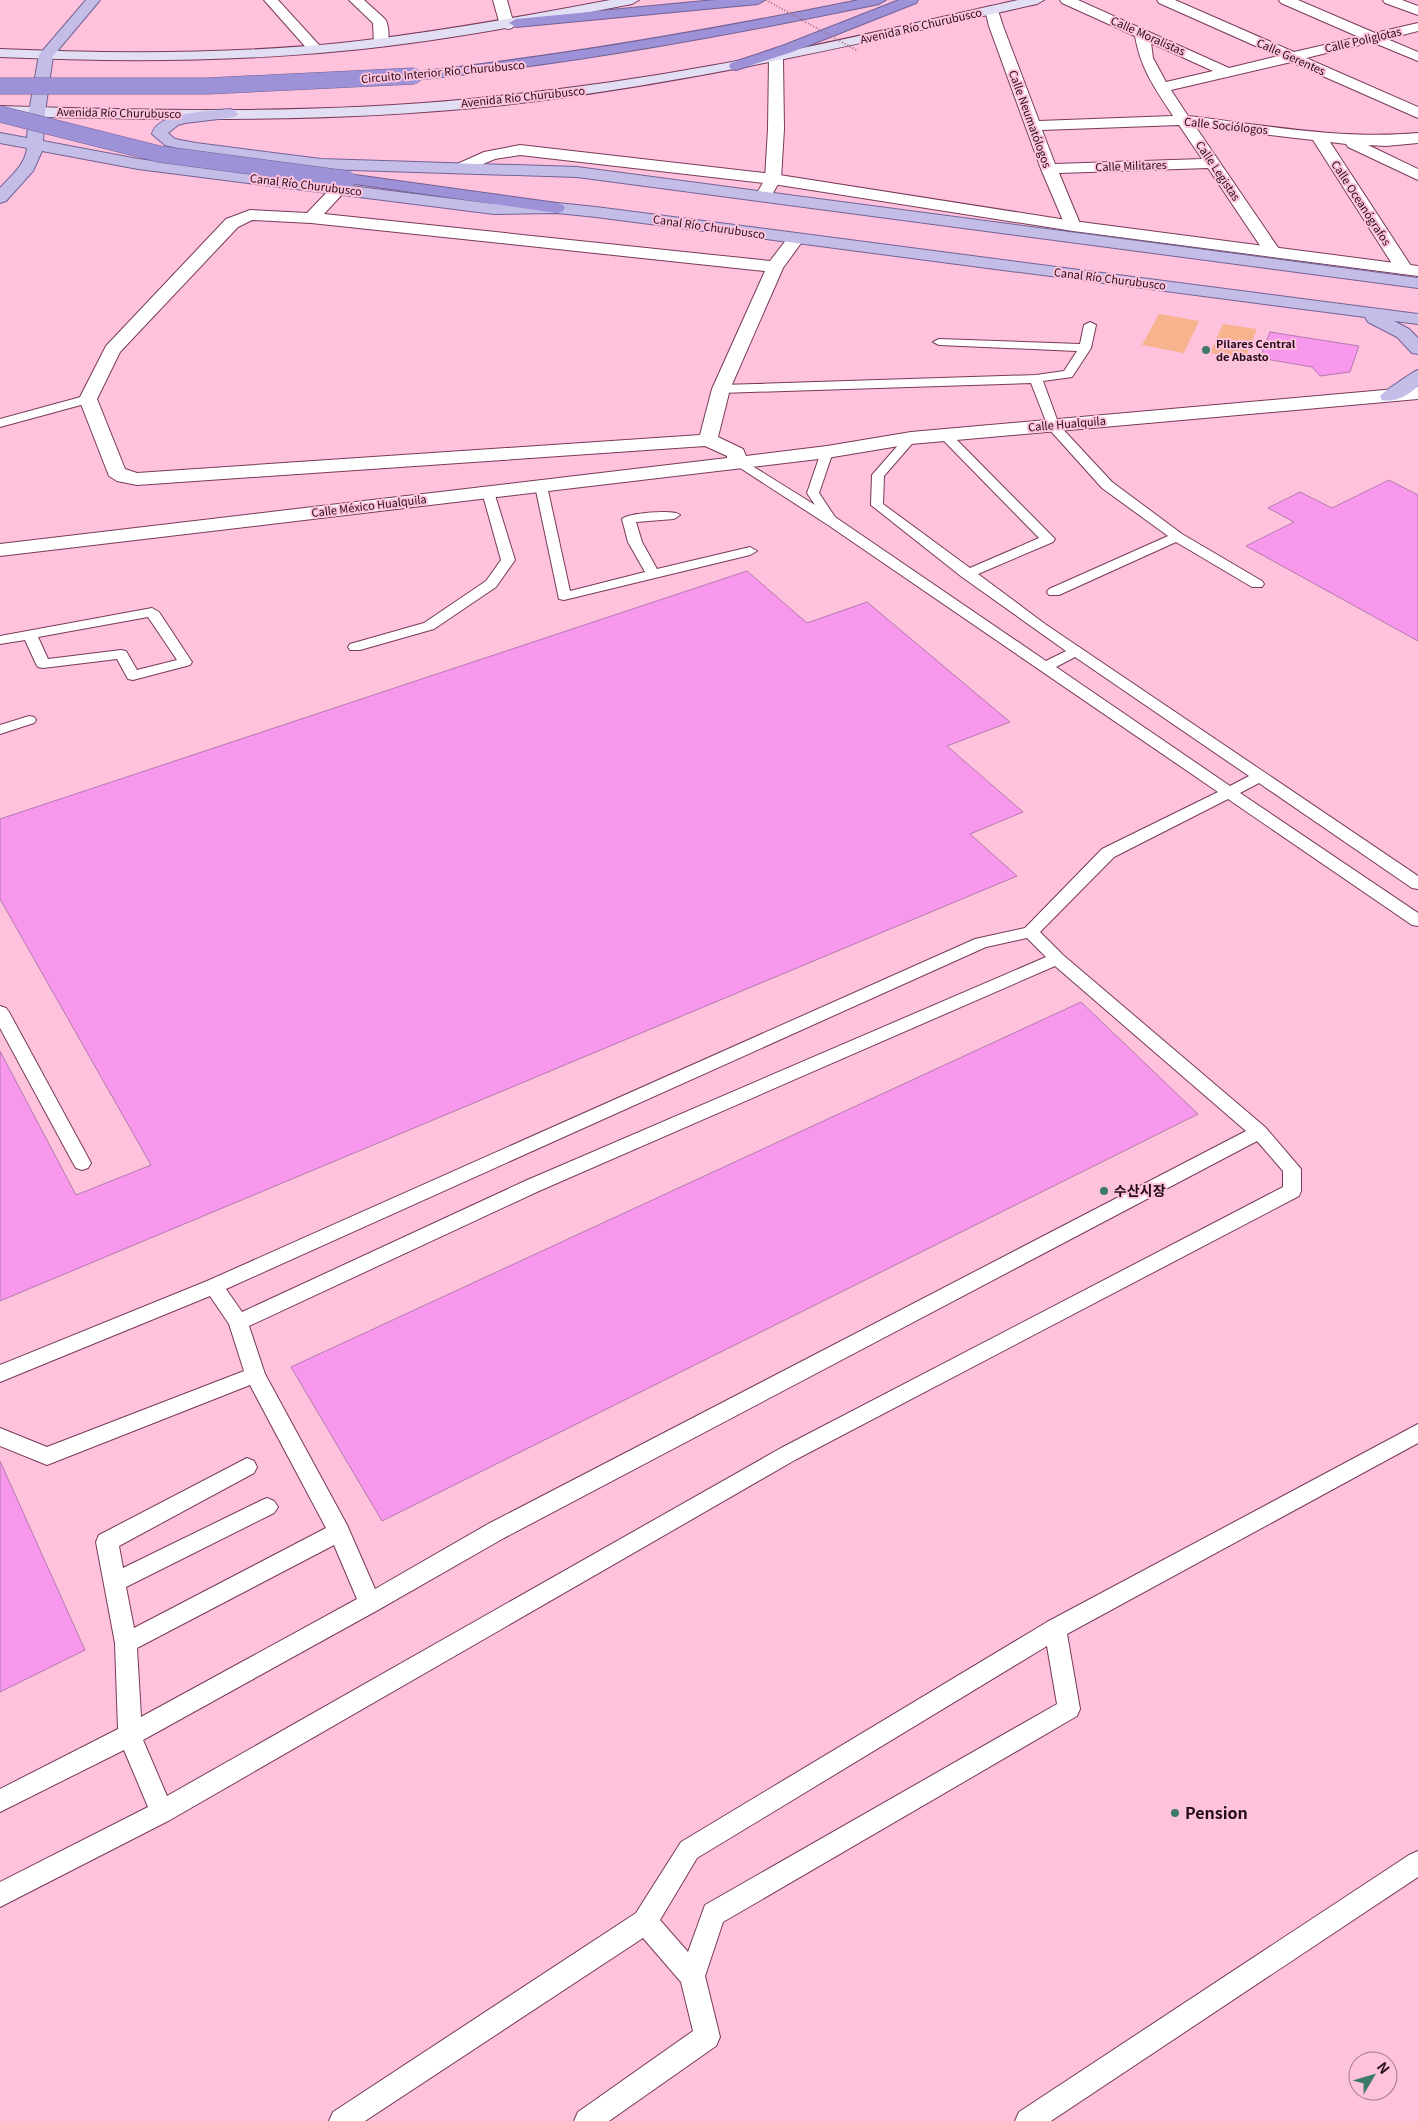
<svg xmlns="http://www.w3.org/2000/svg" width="1418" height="2121" viewBox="0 0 1418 2121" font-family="Georgia,'Noto Sans KR',serif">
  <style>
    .green { fill: #f6b38d }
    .building { fill: #f798ed; stroke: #b27bac }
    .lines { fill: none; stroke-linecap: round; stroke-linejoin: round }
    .service-casing { stroke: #783a59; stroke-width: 2 }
    .minor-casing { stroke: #783a59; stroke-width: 2 }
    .tertiary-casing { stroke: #783a59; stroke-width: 2 }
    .secondary-casing { stroke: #783a59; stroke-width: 2 }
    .primary-casing { stroke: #736295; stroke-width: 2 }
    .motorway-casing { stroke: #736295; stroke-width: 2 }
    .service { fill: #fff; fill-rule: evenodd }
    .minor { fill: #fff; fill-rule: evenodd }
    .tertiary { fill: #fff; fill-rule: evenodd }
    .secondary { fill: #e2def3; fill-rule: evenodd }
    .primary { fill: #c4bde8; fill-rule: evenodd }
    .motorway { fill: #9d91d8; fill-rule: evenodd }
    .motorway-bridge-casing { stroke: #736295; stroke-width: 17; stroke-linecap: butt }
    .path-bridge { stroke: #9d7185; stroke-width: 2; stroke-dasharray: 1 2; stroke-linecap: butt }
    .motorway-bridge { stroke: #9d91d8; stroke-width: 16 }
    .poi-dot { fill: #3d7b68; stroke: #fec2dc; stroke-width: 2 }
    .labels { text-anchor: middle; stroke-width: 4; stroke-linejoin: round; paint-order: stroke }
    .far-street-label { font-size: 11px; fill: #240b18; stroke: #fec2dc }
    .far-poi-label { font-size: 11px; font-weight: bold; fill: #240b18; stroke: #fec2dc; text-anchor: start }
    .poi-label { font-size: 14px; font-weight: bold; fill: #240b18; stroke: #fec2dc; text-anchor: start }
    .near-poi-label { font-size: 16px; font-weight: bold; fill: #240b18; stroke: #fec2dc; text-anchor: start }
  </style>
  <rect width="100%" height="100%" fill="#fec2dc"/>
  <path class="green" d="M1159,314L1199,321L1184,353L1142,345Z
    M1223,324L1257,329L1245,359L1210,353Z"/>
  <path class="building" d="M1270,332L1359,346L1350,372L1320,376L1312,367L1260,358Z
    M1389,480L1418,495V641L1246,546L1294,522L1268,508L1300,492L1332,508Z
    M747,571L807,623L867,602L1010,722L947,746L1023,812L970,834L1017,876L0,1301V1051L76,1195L151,1165L0,899V819Z
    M1081,1002L1198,1114L382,1521L291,1367Z
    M0,1461L85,1650L0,1692Z"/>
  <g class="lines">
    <g class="service-casing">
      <path id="service" d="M1090,322L1096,325L1091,348L1072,377L1043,381L1059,425L1112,482L1182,534L1262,581L1264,584L1262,587H1252L1176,542L1059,595H1049L1047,592L1049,589L1168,536L1102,488L1049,429L1031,383L721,393L715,389L721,385L1036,375L1064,371L1077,351L939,345L933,342L939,339L1080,344L1084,325Z
        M88,395L92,396L94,399L92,402L0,427V419Z
        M945,431L949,432L1055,539L1053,542L978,574L1045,624L1418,876V889L1412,888L1259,783L1240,793L1418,913V926L1412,925L1228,799L1114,857L1040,932L1063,955L1265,1127L1301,1169V1191L1299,1196L795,1460L170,1820L0,1907V1882L148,1807L124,1750L0,1812V1789L118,1729L115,1643L96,1542L99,1535L247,1458L254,1461L257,1467L254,1473L119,1546L123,1568L260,1501L267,1498L274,1501L278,1507L274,1513L126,1587L134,1628L326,1528L250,1385L47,1465L0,1446V1428L47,1447L244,1371L229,1324L210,1296L0,1382V1365L207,1281L975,939L1025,928L1102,849L1218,792L828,525L731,462L737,458L741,459L815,505L807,493L821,452L823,449H831L833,452L819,493L835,517L1046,661L1066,651L962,577L871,505L872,475L907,435L911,434L917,438L884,476L883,504L970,568L1039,538L941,438L939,435ZM1075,657L1249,776L1230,786L1056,667ZM1027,938L1046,957L525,1181L242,1312L226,1289L986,947ZM1055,966L1246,1131L488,1524L375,1589L347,1525L265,1374L249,1326L539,1191ZM1257,1141L1283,1171V1187L781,1448L167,1796L143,1740L378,1610L504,1538ZM334,1545L357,1599L141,1717L137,1648Z
        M541,482L547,486L570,591L645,572L628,542L622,519C628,513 675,509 680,515L674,519L636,522L642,542L657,569L750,547L757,551L750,555L564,600L559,599L535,486Z
        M488,488L494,492L515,560L496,587L434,629L360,650H350L348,647L350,644L424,623L486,581L501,560L482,492Z
        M152,608L159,612L192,662L190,665L133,680L128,679L117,659L43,668L38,667L36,664L25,640L0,644V636ZM148,617L177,660L137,670L126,651L121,650L48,659L38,637Z
        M29,716L34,717L36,720L34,723L0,734V725Z
        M0,1006L6,1008L9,1012L91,1163L88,1168L82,1170L76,1168L73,1163L0,1028Z
        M1418,1424V1443L1067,1634L1080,1709L1077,1716L723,1922L705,1976L720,2037L716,2046L609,2121H574L578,2112L693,2031L681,1982L643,1938L365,2121H329L333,2112L636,1913L681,1842L1047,1622ZM1047,1646L1057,1704L705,1905L688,1952L660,1920L697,1858Z
        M1418,1851V1877L1051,2121H1015L1019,2112L1409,1855Z"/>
    </g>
    <g class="minor-casing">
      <path id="minor" d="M264,0H278L320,46L322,49L320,52H310Z
        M349,0H364L385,19C389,25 390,40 386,46H376L374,43L373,23Z
        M493,0H507L514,25L512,28L507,29L500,25Z
        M1060,0H1078L1229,68L1278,56L1159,3L1157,0H1175L1294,52L1359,37L1281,3L1279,0H1298L1375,33L1418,23V31L1387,39L1418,52V61L1372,42L1306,58L1418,107V118L1291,62L1171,90L1188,116C1264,125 1342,140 1418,133V143L1386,146L1368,145L1418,169V180L1348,147L1346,144L1330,142L1413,269L1410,273L1404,274L1398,273L1313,140L1195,126L1281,252L1279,256H1267L1208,168L1059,173L1081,226L1079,230H1067L1041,169L989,26L985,10L987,7H997L1003,26L1039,121L1173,116C1155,88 1141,70 1135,36L1062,3ZM1151,43L1213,71L1166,82L1153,58ZM1179,125L1202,159L1055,164L1042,130Z
        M1383,0H1402L1418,6V15L1385,3Z
        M776,54L781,55L783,58L784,129L781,179L770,198H758L756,195L765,179L768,129L769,58L771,55Z
        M339,184L345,186L347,189L324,214L770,261L790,235H802L804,239L783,268L730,389L718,437L743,449L746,456L827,446L911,432L1418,387V399L911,444L827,458L0,556V544L727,458V456L705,446L137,485L117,481L109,476L79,399L106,346L226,219L250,210L307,213L333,186ZM252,220L311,223L765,271L712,389L700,435L137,473L125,469L97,399L120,352L238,227Z"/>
    </g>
    <g class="tertiary-casing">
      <path id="tertiary" d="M520,145L773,174L1073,221L1418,266V276L1073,231L773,184L520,155L495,159L461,173L455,171L453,168L455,165L484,152Z"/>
    </g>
    <g class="secondary-casing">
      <path id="secondary" d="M610,0H639L632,4C535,23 439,42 341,51C228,62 113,62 0,57V49C113,54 228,54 341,43C432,33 521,17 610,0Z
        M1018,0H1044L1037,4C857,44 678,86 494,106C330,123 165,120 0,116V106C156,111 314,114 470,99C552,91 634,80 715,65C817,47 918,22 1018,0Z"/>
    </g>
    <g class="primary-casing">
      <path id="primary" d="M86,0H100L53,56L45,112L43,141L138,159L494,204L557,203L596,207L1418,314V324L1394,321L1409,329L1418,338V354L1412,353L1397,337L1368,322L1365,317L596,217L557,213L494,214L138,169L42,151L33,171L6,201L0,203V188C11,176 25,165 27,148L0,143V133L27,138L29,112L39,55Z
        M230,109L235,111L238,114L235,117L185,123L178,125L168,133L175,139L196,143L321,159L577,167L1418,278V288L577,177L321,169L257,162L196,153L165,145L152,134C157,112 211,111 230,109Z
        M1418,370V386C1409,395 1395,403 1382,400L1380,396C1382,393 1414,371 1418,370Z"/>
    </g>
    <g class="motorway-casing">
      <path id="motorway" d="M715,0H765L758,4L516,27L509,23L516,19Z
        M859,0H886L879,4C725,36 571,64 414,80L409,79L407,76L409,73L414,72C564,56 711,30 859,0Z
        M899,0H918L916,3L792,52L736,70L731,69L729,66L731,63L782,46Z
        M348,174L557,203L563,205L565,208L563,211L557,213L342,182L340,179L342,176Z"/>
    </g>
    <use href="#service" class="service"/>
    <use href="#minor" class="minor"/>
    <use href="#tertiary" class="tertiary"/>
    <use href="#secondary" class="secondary"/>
    <use href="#primary" class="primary"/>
    <use href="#motorway" class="motorway"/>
    <g class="motorway-bridge-casing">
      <path id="motorway-bridge" d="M0,86H207L414,76
        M0,114L159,154L348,179"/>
    </g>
    <path class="path-bridge" d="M766,0L858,51"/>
    <use href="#motorway-bridge" class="motorway-bridge"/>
  </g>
  <g class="poi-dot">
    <circle cx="1206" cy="350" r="5"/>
    <circle cx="1104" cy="1191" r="5"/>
    <circle cx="1175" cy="1813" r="5"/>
  </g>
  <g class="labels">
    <g class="far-street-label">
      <text transform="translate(921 26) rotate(-13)" y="4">Avenida Río Churubusco</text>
      <text transform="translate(1148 36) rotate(24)" y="4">Calle Moralistas</text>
      <text transform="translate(1363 40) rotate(-13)" y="4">Calle Poliglotas</text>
      <text transform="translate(1291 57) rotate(24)" y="4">Calle Gerentes</text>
      <text transform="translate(443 72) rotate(-5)" y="4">Circuito Interior Río Churubusco</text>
      <text transform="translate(523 97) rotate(-6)" y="4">Avenida Río Churubusco</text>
      <text transform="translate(119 113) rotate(1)" y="4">Avenida Río Churubusco</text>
      <text transform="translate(1030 119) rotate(70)" y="4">Calle Neumatólogos</text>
      <text transform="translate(1226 126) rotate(6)" y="4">Calle Sociólogos</text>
      <text transform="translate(1131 166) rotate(-2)" y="4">Calle Militares</text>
      <text transform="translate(1218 171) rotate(56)" y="4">Calle Legistas</text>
      <text transform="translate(306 185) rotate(7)" y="4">Canal Río Churubusco</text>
      <text transform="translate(1361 203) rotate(57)" y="4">Calle Oceanógrafos</text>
      <text transform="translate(709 227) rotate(8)" y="4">Canal Río Churubusco</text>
      <text transform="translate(1110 279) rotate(7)" y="4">Canal Río Churubusco</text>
      <text transform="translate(1067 424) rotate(-5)" y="4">Calle Hualquila</text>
      <text transform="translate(369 506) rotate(-7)" y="4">Calle México Hualquila</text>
    </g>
    <g class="far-poi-label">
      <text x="1216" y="348">Pilares Central<tspan x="1216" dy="13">de Abasto</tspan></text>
    </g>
    <g class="poi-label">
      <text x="1114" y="1196">수산시장</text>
    </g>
    <g class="near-poi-label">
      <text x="1185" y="1819">Pension</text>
    </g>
  </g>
  <g transform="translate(1373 2076) rotate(52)"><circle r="24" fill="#fec2dc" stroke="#a7798e"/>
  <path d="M0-4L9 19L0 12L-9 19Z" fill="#3d7b68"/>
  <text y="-8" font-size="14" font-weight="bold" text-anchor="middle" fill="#240b18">N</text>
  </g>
</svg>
